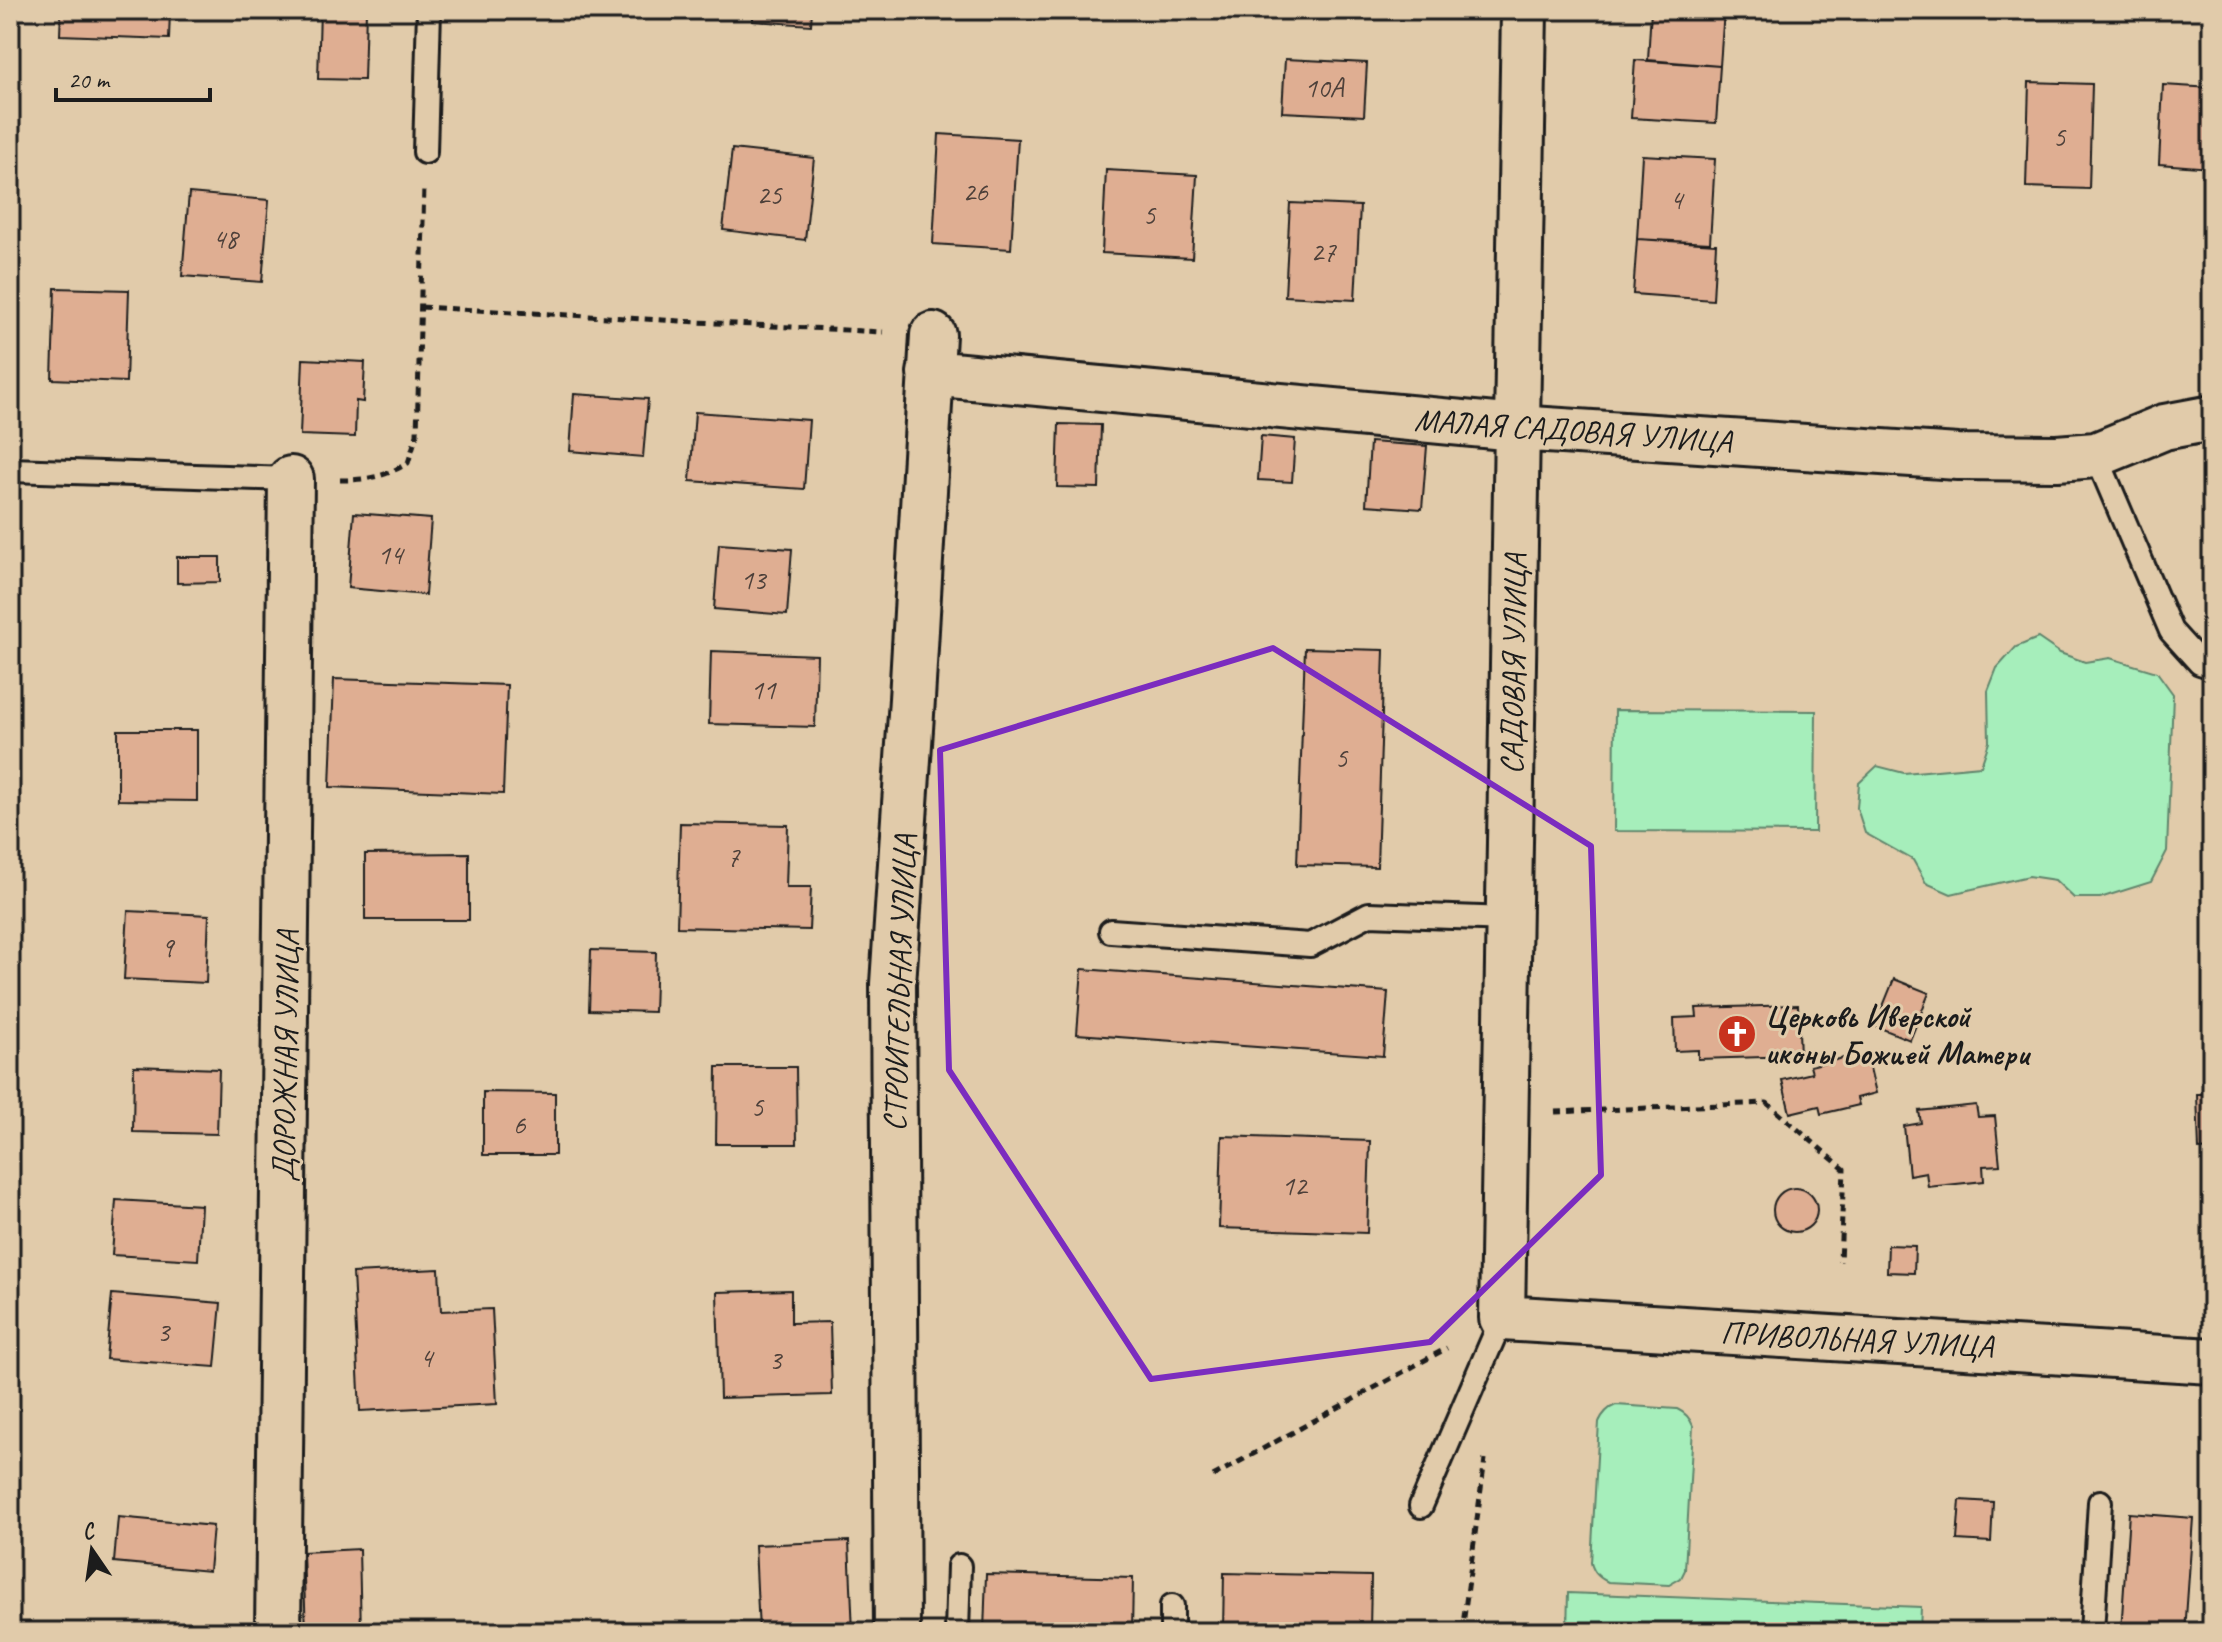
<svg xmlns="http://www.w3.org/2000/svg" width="2222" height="1642" viewBox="0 0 2222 1642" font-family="Caveat,sans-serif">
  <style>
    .green { fill: #a6eebb; stroke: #61856c; stroke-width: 2 }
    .building { fill: #dfae92; stroke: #1c1c1c; stroke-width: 2 }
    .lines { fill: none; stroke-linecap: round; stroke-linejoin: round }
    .lane-casing { stroke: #1c1c1c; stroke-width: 28 }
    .street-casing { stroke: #1c1c1c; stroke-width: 50 }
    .path { stroke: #1c1c1c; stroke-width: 5; stroke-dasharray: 8 6; stroke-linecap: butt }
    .lane { stroke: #e1cbaa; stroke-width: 22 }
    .street { stroke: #e1cbaa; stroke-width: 44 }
    .marked { fill: none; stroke: #7b2cbf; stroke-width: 6; stroke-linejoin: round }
    .labels { text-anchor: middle; stroke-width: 6; stroke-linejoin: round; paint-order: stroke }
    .number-label { font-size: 28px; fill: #4d403a }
    .street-label { font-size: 32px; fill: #1c1c1c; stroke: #e1cbaa }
    .poi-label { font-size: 32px; font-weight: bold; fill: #1c1c1c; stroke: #e1cbaa; text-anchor: start }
  </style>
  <rect width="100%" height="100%" fill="#e1cbaa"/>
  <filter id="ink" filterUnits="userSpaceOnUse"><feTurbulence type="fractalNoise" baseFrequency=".0125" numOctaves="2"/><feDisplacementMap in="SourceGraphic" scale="16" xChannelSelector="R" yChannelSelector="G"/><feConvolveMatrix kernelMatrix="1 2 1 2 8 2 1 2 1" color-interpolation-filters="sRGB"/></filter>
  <g filter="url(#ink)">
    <path class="green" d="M2038,638L2060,653L2085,662L2110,658L2157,672L2173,694L2167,851L2151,882L2100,898H2074L2055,880L2029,876L1951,894L1926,883L1913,860L1865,833L1857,808L1859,783L1877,766L1904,773L1981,766L1989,742L1988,691L1997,668L2016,647Z
      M1615,710L1816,711L1815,832L1614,831Z
      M1616,1405L1677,1409C1686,1413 1690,1418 1693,1426L1685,1570L1681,1578L1669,1585L1608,1582C1598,1577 1594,1573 1591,1563L1599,1422C1603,1413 1608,1408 1616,1405Z
      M1568,1593L1921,1607L1920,1632H1567Z"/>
    <path class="building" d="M61,10H170L169,39L60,35Z
      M320,10H366L364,80L318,79Z
      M664,10H734L733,13Z
      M753,10H812L811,25L753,21Z
      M1162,10H1267L1266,19L1162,14Z
      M1651,10H1724L1720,66L1648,60Z
      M1285,59L1367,63L1364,116L1282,112Z
      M1635,60L1720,66L1716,123L1631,118Z
      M2029,82L2092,84L2089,189L2026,187Z
      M2163,85L2212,88V168L2159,164Z
      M939,134L1018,139L1011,249L933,244Z
      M732,149L814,158L805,240L723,230Z
      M10,151H14L11,240H10Z
      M1642,155L1715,159L1710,243L1637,239Z
      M1106,170L1197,175L1192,258L1102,253Z
      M189,193L269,200L262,282L182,276Z
      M1290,203L1360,206L1355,300L1285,296Z
      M1637,239L1716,244L1713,300L1633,294Z
      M55,288L129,290L126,382L52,379Z
      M303,359L365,362L363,402L356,401L355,437L300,435Z
      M574,394L648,399L643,457L570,451Z
      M695,412L809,420L804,489L690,481Z
      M1059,424L1101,425L1099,488L1057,487Z
      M1261,436L1295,439L1292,482L1258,480Z
      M1370,442L1427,446L1422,509L1366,505Z
      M354,513L431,519L425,595L348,588Z
      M719,544L792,549L787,615L714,609Z
      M177,557H220V582L177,583Z
      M1305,648L1384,650L1377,867L1297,865Z
      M711,651L817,655L815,727L709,724Z
      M334,679L507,685L503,794L330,787Z
      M118,730H197V801L118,800Z
      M680,823L788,825L786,887H811L809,930L677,927Z
      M469,853V920H365V854Z
      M10,906H13L10,1002Z
      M128,911L209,915L206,983L124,979Z
      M591,950L656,952L654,1012L589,1010Z
      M1082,969L1388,992L1383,1056L1077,1034Z
      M1894,979L1929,993L1910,1040L1875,1026Z
      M1798,1005L1800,1056L1698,1059V1050L1675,1051L1674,1018L1697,1017L1696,1008Z
      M1848,1057L1850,1064L1868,1060L1876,1093L1857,1098L1859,1105L1821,1114L1819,1106L1790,1113L1782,1080L1812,1073L1810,1066Z
      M134,1066L219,1069L217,1134L133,1132Z
      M717,1067H796L797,1144H716Z
      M483,1092L555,1093V1155H483Z
      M2197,1094H2212V1149L2199,1150Z
      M1976,1105L1978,1117L1995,1116L2000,1165L1983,1166L1984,1181L1928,1187L1926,1172L1909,1175L1904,1126L1921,1123L1919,1111Z
      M1222,1136L1370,1141L1367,1233L1219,1228Z
      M1773 1210a22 22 0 1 1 44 0a22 22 0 1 1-44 0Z
      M116,1200L201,1205L198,1260L112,1255Z
      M1888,1245L1915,1246L1914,1273L1887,1272Z
      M439,1269L441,1311L492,1309L497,1404L360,1411L353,1273Z
      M791,1290V1323L830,1322L832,1395L720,1398L717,1292Z
      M112,1294L221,1303L215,1367L106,1359Z
      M1960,1500L1993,1502L1991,1542L1957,1540Z
      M2129,1513L2193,1518L2185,1632H2121Z
      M118,1517L213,1526L209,1571L114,1562Z
      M849,1541L853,1632H759L755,1545Z
      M359,1549L361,1632H306L303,1552Z
      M1224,1573L1371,1576L1370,1632H1223Z
      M986,1574L1133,1578L1132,1632H984Z"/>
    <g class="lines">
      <g class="lane-casing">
        <path id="lane" d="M425,152L429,10
          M2096,455L2171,631L2200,663L2212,667
          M10,470L291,479
          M1111,931L1310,945L1369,914L1509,919
          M1421,1506L1502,1318
          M957,1632L959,1566
          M1172,1632V1606
          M2092,1632L2100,1502"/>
      </g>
      <g class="street-casing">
        <path id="street" d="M1524,10L1502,1318L2212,1361
          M930,373L1516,428L1958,457L2057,458L2096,455L2164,427L2212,418
          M278,1632L291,479
          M897,1632L893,984L912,699L933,335"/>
      </g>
      <path class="path" d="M421,307L883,332
        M340,480C368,480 384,477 408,463L417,434L424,186
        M1555,1112L1767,1103L1844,1169L1840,1262
        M1213,1476L1447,1348
        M1462,1632L1485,1459"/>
      <use href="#lane" class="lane"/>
      <use href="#street" class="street"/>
    </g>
  </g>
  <path class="marked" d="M1273,648L1591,846L1601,1175L1430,1342L1151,1379L949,1070L940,750Z"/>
  <defs>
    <g id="church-disc" transform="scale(2)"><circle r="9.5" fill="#c8321e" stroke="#e1cbaa"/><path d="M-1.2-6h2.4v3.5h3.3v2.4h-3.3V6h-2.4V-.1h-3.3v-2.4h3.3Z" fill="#fff"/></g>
  </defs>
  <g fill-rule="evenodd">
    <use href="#church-disc" x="1737" y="1034"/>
  </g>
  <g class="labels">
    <g class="number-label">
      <text x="1324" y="97">10А</text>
      <text x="2059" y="146">5</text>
      <text x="975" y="201">26</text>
      <text x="769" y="204">25</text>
      <text x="1676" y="209">4</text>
      <text x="1149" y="224">5</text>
      <text x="225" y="248">48</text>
      <text x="1323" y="261">27</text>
      <text x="390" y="564">14</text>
      <text x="753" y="589">13</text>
      <text x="763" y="699">11</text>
      <text x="1341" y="767">5</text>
      <text x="733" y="866">7</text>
      <text x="167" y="957">9</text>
      <text x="757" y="1116">5</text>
      <text x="519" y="1134">6</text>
      <text x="1294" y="1195">12</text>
      <text x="163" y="1341">3</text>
      <text x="426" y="1367">4</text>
      <text x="775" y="1369">3</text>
    </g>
    <g class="street-label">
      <text transform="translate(1573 430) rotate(4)" y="11">МАЛАЯ САДОВАЯ УЛИЦА</text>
      <text transform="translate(1513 664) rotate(-89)" y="11">САДОВАЯ УЛИЦА</text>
      <text transform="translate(899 983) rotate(-88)" y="11">СТРОИТЕЛЬНАЯ УЛИЦА</text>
      <text transform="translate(285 1056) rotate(-89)" y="11">ДОРОЖНАЯ УЛИЦА</text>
      <text transform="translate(1857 1339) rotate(3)" y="11">ПРИВОЛЬНАЯ УЛИЦА</text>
    </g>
    <g class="poi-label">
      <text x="1765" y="1027">Церковь Иверской<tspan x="1765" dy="37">иконы Божией Матери</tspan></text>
    </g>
  </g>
  <rect width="2222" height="1642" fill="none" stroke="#e1cbaa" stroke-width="40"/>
  <rect x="20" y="20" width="2182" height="1602" fill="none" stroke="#1c1c1c" stroke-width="3" filter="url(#ink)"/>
  <g transform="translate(92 1550) rotate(347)" stroke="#e1cbaa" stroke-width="6" paint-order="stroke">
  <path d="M0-6L14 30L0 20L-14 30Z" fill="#1c1c1c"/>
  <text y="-12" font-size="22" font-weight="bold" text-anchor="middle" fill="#1c1c1c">С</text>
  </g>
  <path d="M56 88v12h154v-12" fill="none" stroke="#1c1c1c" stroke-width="4"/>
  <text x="68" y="88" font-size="24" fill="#1c1c1c" stroke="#e1cbaa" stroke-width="6" paint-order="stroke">20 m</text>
</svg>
